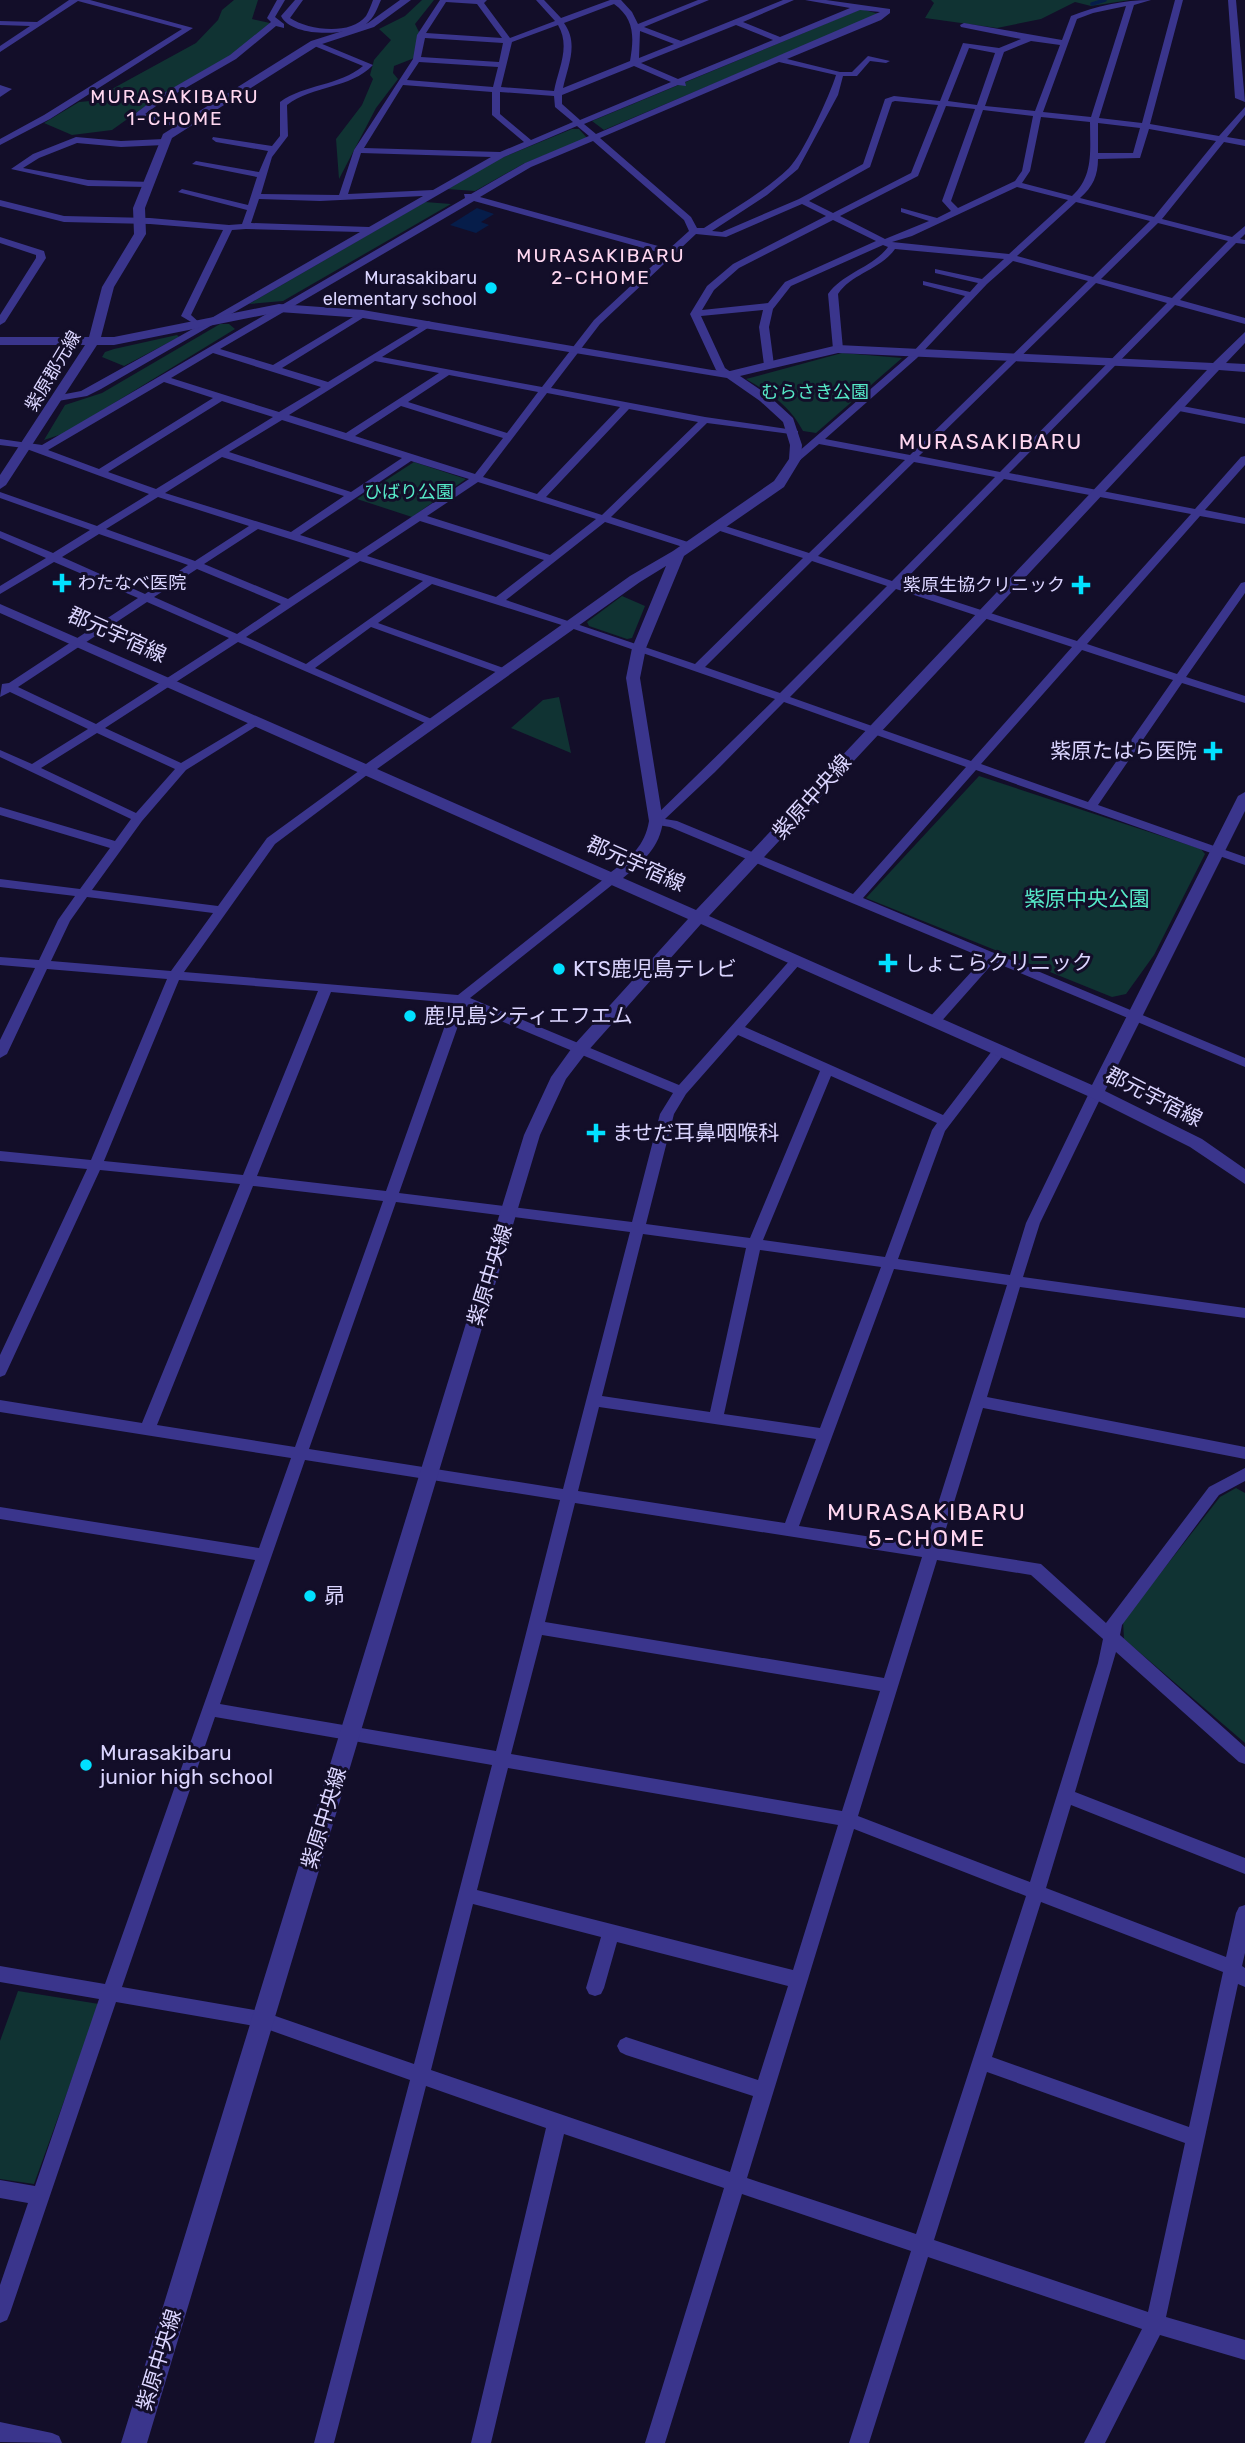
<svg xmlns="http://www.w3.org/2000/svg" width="1245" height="2443" viewBox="0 0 1245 2443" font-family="Rubik,'Noto Sans JP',sans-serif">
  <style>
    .green { fill: #103333 }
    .water { fill: #061d4a }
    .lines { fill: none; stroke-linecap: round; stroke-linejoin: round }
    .stream { stroke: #061d4a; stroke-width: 3.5 }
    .minor { fill: #3a358c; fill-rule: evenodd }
    .tertiary { fill: #3a358c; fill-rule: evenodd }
    .poi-dot { fill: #01e0ff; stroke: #130e29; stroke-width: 2.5 }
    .labels { text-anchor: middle; stroke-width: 6; stroke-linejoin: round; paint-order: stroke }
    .far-poi-label { font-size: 18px; fill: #dbd5ff; stroke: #130e29; text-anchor: end }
    .far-street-label { font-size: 18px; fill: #dbd5ff; stroke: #130e29 }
    .far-park-label { font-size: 18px; fill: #56eac8; stroke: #130e29 }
    .far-neighbourhood-label { font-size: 19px; letter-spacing: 2px; fill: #ffd7f0; stroke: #130e29 }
    .far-quarter-label { font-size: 21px; letter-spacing: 2px; fill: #ffd7f0; stroke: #130e29 }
    .street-label { font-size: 21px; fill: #dbd5ff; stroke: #130e29 }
    .poi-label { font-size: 21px; fill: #dbd5ff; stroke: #130e29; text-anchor: start }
    .park-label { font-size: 21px; fill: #56eac8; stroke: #130e29 }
    .neighbourhood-label { font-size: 23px; letter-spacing: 2px; fill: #ffd7f0; stroke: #130e29 }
  </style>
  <rect width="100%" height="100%" fill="#130e29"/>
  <path class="green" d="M234,0H258L252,19L270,23L242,49L161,95L112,130L72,135L44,123L79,102L90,101L196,43L218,20L222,10Z
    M422,0H434L415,24L420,34L416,43L417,57L394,66L393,73L398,79L376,108L339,179L336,139L362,105L373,79L370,75L374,60L391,40L379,29L405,16Z
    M931,0H1130L1091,6L1075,2L1041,19L997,28L925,18L934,3Z
    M861,9L879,14L604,130L592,121Z
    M572,129H579L587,138L523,164L475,191L447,189L499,159Z
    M425,202L451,204L283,301L249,304Z
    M220,324H229L235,329L65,433L44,440L65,405L102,393Z
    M177,335L179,337L124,366L102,357L105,352L114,349Z
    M842,353L902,358L816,433L803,431C790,406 770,393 746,379Z
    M414,462L466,479L412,517L357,499Z
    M622,596L645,606L632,638L627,639L589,626L587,622Z
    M559,697L571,753L511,728L543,700Z
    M979,776L1201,849L1205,854L1154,955L1126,994L1112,997L866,898Z
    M1236,1488L1245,1493V1743L1124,1639L1123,1621L1220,1497Z
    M18,1991L99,2004L34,2184L0,2179V2041Z"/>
  <path class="water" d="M477,208L494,214L481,222L489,225L476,233L450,225Z"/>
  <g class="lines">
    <path class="stream" d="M1092,4L1105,0"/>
    <path class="minor" d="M69,0H90L193,28L50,119L0,145V139L44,115L182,29L78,1L0,52V46L30,26L0,25V21L37,22Z
      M277,0H285L275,17L284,24V28L276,26L236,59L163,101L145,114L181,124V128L136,117V113L157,97L230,55L271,22L267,18Z
      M295,0H303L290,18C308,30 350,36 366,16C369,11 371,5 373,0H381C377,9 374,18 366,24C348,36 292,38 281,16Z
      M440,0H487L484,3L510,38L555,21L536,0H544L561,18L610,0H621L632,12L638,24L698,0H709L644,27L681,41L783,0H794L743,22L780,37L850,8L805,0H826L890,9V13L881,20L787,59L840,72H852L868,56L890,61L886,63L870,61L857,76H843L838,95L798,169L767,195L712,231L722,232L799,199L863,164L885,99L894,96L940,101L963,43L999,48L1021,39L961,27L960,25L964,23L1062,40L1071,16C1096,6 1124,0 1151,0L1134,5L1099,118L1142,123L1175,0H1183L1150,124L1219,136L1245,107V115L1227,137L1245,140V146L1224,142L1162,219L1232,237L1245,226V234L1240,239L1245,240V244L1236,243L1180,300L1245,318V324L1175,305L1009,473L1195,509L1241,457L1245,456V465L1205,510L1245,518V524L1200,516L1087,644L1177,674L1241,583L1245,582V593L1186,677L1245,696V703L1182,683L1098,805L1245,857V865L976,770L863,898L1245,1058V1067L994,962L939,1024H929L928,1021L929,1018L984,958L670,827L652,824L650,821L775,699L568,627L432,584L378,623L509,670V674H501L371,627L315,668L436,721L438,723L432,726L238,642L105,728L181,763L253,720H261L263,722L186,770L142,821L92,890L218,906L267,838L363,768H371V772L275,844L184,972L458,995L609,875H617L619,878L617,881L470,998L679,1085L791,959H799L801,962L799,965L745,1027L943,1115L995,1047H1005L1007,1050L945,1131L898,1259L1010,1275L1026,1223L1089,1093L1096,1088L1103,1093L1040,1223L1023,1277L1245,1308V1318L1020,1287L987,1397L1245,1447V1459L983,1408L940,1548L1041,1564L1106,1623L1209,1487L1245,1468V1481L1219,1495L1122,1625L1120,1635L1245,1747V1764L1239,1762L1116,1652L1075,1792L1245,1858V1874L1071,1805L1046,1888L1226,1957L1236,1913L1239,1907L1245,1905V1953L1242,1966L1245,1968V1987L1238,1984L1166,2317L1245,2340V2360L1160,2335L1105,2443H1084L1142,2329L928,2257L869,2443H849L911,2251L742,2194L665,2443H645L724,2188L564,2134L491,2443H471L546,2128L426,2086L334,2443H314L410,2080L261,2027L116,2002L10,2313L7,2320L0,2323V2285L28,2203L0,2198V2180L35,2186L99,1999L0,1982V1966L105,1984L255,1560L0,1519V1507L259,1548L291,1458L0,1412V1400L142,1423L240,1184L100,1170L7,1371L5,1375L0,1377V1355L87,1169L0,1161V1151L91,1160L167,979L47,969L7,1054L0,1058V1040L35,968L0,965V957L39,960L58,920L75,896L0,887V879L80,889L110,848L0,815V807L115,841L131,819L0,757V750L32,764L88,729L10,692L0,697L2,684L9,683L138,598L54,562L0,594V586L46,558L0,538V531L53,553L90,530L0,498V492L97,526L149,494L24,448L0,445V439L42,445L465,198L464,194H471L525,163L589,136L577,126L504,157L101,389L87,396L58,401L53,398L55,396L81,391L198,326L181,316L223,230L150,224L64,222L0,206V200L64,216L150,218L229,225L242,224L247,210L178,192L182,189L248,205L257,177L192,164L196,161L259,172L268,151L216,142L212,139L213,137L272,146L280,136V102C305,84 339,86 363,66L312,45V41H315L373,65C350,89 313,85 287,105L288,136L272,157L261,194L339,195L354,150L413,59L417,35ZM446,2L477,4L502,38L426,33ZM614,4C635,19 634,38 630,61L563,88C568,65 579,44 564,23ZM1126,6L1091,117L1043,112L1077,19L1093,13ZM860,10L880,12L596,134L584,124L678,85L686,86L685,82ZM558,25C571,47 558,69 554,91L501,87L512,42ZM736,25L773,40L678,79L641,63ZM640,31L674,44L639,58ZM425,38L503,43L499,62L421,57ZM1031,41L1060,45L1035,111L985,106L1004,52ZM969,48L995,53L977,105L948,101ZM419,62L498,67L493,87L407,80ZM779,62L836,75C830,95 803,154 789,168C764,192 733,209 704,228H697L691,217L600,138ZM634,66L671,82L580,120L562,104V95ZM403,85L492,92V115L524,142L500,152L364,148ZM500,92L554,96L555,107L573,122L531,140L500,114ZM895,101L938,105L911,173L833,213L809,201L870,167L892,102ZM946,106L975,109L942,201L951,211L937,218L901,208V212L929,221L885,239L840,216L918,176ZM983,110L1033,116L1022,171L1015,181L958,208L951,201ZM1041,117L1090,122C1090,150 1094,176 1072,196L1022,183L1030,171ZM1098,123L1140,128L1133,153H1098ZM1149,129L1216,141L1154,217L1080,198C1093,187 1098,175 1098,159L1140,158ZM593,141L684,220L689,231L669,249L480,197L531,167ZM361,153L491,157L433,190L348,194ZM1017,187L1068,200L1009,254L892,242L912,236ZM423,196L369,227L251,223L259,199L320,201ZM474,201L665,254L594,320L542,387L382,357L431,326V322L428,321L328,382L282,368L366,316L368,314L363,311L273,365L220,349ZM1076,202L1150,221L1093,277L1017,256ZM802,204L826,216L733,264L707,286L690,314L716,370L727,377L735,375L725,368L701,316L763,310L759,327L764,365L769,368L774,365L769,327L773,309L791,286L883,245L888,247C872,268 844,272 828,294L833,349L838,352L843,349L838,294C852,273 880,270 895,249L1004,259L982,279L935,269V273L978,283L970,292L923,281V285L965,296L911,354L790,459L799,461L819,444L905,460L809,553L722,525H714V529L803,558L695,664L506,600L605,522L686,548H694V544L611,517L707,423L798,435V431L794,430L705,417L551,388L600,324L696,234L726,237ZM833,220L876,241L785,282L768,303L702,310L714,290L739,268ZM1158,223L1228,241L1172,298L1101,279ZM246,229L360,232L201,324L191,315L232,230ZM1013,261L1088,281L910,455L825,439L917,358L987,284ZM1096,283L1167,303L1000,472L919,456ZM213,353L321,387L279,412L171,378ZM375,361L439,373L346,433L289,415ZM449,375L538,392L507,433L408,402ZM164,382L213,398L99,469L48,450ZM547,393L620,407L537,494L483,477ZM222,401L273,417L156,489L108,472ZM401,406L503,438L475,474L355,436ZM629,409L698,422L602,515L546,497ZM282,420L402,458L351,492L229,452ZM222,457L344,496L291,532L165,493ZM411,461L469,479L357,553L300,535ZM914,462L995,477L892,581L818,556ZM1004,479L1191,514L1077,641L901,584ZM478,482L596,519L550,555L427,516ZM158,497L249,526L195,561L106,529ZM420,521L544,560L496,597L367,556ZM258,529L350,558L288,599L204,564ZM99,534L188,565L145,594L62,557ZM360,561L423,581L306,664L246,637ZM812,561L887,586L780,693L705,667ZM197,569L281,604L237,634L154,597ZM896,589L1072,647L971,761L790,697ZM147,602L229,638L96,724L18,687ZM1082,650L1173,680L1088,802L981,764ZM784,702L966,767L853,894L677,821L665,819L715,772ZM97,733L175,769L136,813L41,768ZM87,897L213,913L171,971L51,961L70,921ZM179,980L318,991L243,1175L104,1161ZM331,992L453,1003L386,1191L257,1176ZM465,1006L673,1093L660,1114L632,1222L399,1193ZM738,1035L820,1071L750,1238L646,1224L674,1114L686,1094ZM831,1076L937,1123L932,1130L885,1257L763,1240ZM253,1186L383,1201L295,1447L157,1425ZM396,1202L630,1232L563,1489L309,1449ZM643,1234L746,1248L710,1412L602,1396ZM760,1250L881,1267L820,1428L724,1414ZM894,1269L1007,1285L925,1545L799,1526ZM599,1407L816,1439L785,1523L578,1491ZM305,1460L560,1500L496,1751L220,1704ZM575,1503L922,1557L884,1678L545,1622ZM937,1560L1031,1575L1103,1639L1098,1663L1030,1882L858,1816ZM542,1635L880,1691L842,1811L511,1754ZM215,1717L492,1765L414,2064L261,2011L122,1987ZM508,1768L838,1825L793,1970L477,1890ZM854,1829L1026,1896L916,2234L747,2178ZM1041,1902L1223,1972L1189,2127L992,2057ZM473,1904L601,1937L586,1988L589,1994L595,1996L601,1994L604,1988L617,1942L788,1986L758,2080L626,2037L620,2040L617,2046L620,2052L626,2055L753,2096L730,2172L431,2070ZM987,2072L1185,2143L1148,2312L934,2240Z
      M1228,0H1236L1245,102L1235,98Z
      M0,85L12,89L0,97Z
      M76,137L121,141L164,139L168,142L164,145L121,147L77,143L39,158L23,168L88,180L151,182L152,184L148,187L88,186L11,169L33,154Z
      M0,237L44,251L46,258L5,322L0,325V315L36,258V255L0,243Z
      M1177,405L1245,418V424L1174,410V406Z
      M0,2422L52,2433L59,2436L62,2443L0,2442Z"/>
    <path class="tertiary" d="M400,0H411L374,27L319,45L172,138L145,208L146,234L114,287L101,337H114L279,304L363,310L712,370L730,371L838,345L1213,363L1245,332V343L1226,363L1245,364V372L1219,370L709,916L1092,1085L1238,796L1245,792V811L1105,1091L1202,1139L1245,1169V1184L1190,1147L1090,1097L701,924L586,1053L566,1079L540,1135L147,2443H121L524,1135L551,1077L574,1045L688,919L0,613V604L366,764L630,576L673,551L774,481L789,459L790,445L783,422L760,401L727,378L363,318L279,312L114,345H97L6,485L0,489V475L85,345H0V337H89L102,287L134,234L133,208L163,134L311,41L368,23ZM838,353L1207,370L696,910L623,878C643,862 660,847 663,821L640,678L646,648L684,556L784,487L801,459L802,445L793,418L768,395L740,376ZM666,566L632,648L626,678L649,821C645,846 630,858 611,872L377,769L640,582Z"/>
  </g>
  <g class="poi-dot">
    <circle cx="491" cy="288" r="7"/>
    <path d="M58.5 572.5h7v7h7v7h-7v7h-7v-7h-7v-7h7z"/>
    <path d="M1077.5 574.5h7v7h7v7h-7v7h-7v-7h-7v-7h7z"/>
    <path d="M1209.5 740.5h7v7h7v7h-7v7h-7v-7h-7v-7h7z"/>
    <path d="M884.5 952.5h7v7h7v7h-7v7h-7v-7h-7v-7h7z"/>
    <circle cx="559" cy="969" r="7"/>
    <circle cx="410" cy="1016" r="7"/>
    <path d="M592.5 1122.5h7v7h7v7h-7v7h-7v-7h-7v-7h7z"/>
    <circle cx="310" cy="1596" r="7"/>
    <circle cx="86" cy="1765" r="7"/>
  </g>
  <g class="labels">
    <g class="far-poi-label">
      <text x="477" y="284">Murasakibaru<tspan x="477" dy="21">elementary school</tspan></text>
      <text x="78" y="589" text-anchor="start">わたなべ医院</text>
      <text x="1065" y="591">紫原生協クリニック</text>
    </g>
    <g class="far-street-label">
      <text transform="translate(53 371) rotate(-59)" y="6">紫原郡元線</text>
    </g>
    <g class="far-park-label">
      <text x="815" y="398">むらさき公園</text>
      <text x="409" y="498">ひばり公園</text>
    </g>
    <g class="far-neighbourhood-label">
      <text x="175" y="103">MURASAKIBARU<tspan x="175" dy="22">1-CHOME</tspan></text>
      <text x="601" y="262">MURASAKIBARU<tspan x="601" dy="22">2-CHOME</tspan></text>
    </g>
    <g class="far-quarter-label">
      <text x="991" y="449">MURASAKIBARU</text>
    </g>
    <g class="street-label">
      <text transform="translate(117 635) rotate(24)" y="7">郡元宇宿線</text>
      <text transform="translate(812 797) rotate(-48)" y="7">紫原中央線</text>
      <text transform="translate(636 864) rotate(24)" y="7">郡元宇宿線</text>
      <text transform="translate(1154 1097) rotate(27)" y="7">郡元宇宿線</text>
      <text transform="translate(490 1275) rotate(-73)" y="7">紫原中央線</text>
      <text transform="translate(324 1818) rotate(-73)" y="7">紫原中央線</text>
      <text transform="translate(159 2360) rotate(-73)" y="7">紫原中央線</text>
    </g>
    <g class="poi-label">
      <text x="1197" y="758" text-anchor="end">紫原たはら医院</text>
      <text x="904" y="970">しょこらクリニック</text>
      <text x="573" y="976">KTS鹿児島テレビ</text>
      <text x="424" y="1023">鹿児島シティエフエム</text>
      <text x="612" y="1140">ませだ耳鼻咽喉科</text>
      <text x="324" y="1603">昴</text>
      <text x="100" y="1760">Murasakibaru<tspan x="100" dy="24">junior high school</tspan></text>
    </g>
    <g class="park-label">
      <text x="1087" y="906">紫原中央公園</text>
    </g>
    <g class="neighbourhood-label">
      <text x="927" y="1520">MURASAKIBARU<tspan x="927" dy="26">5-CHOME</tspan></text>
    </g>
  </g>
</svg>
